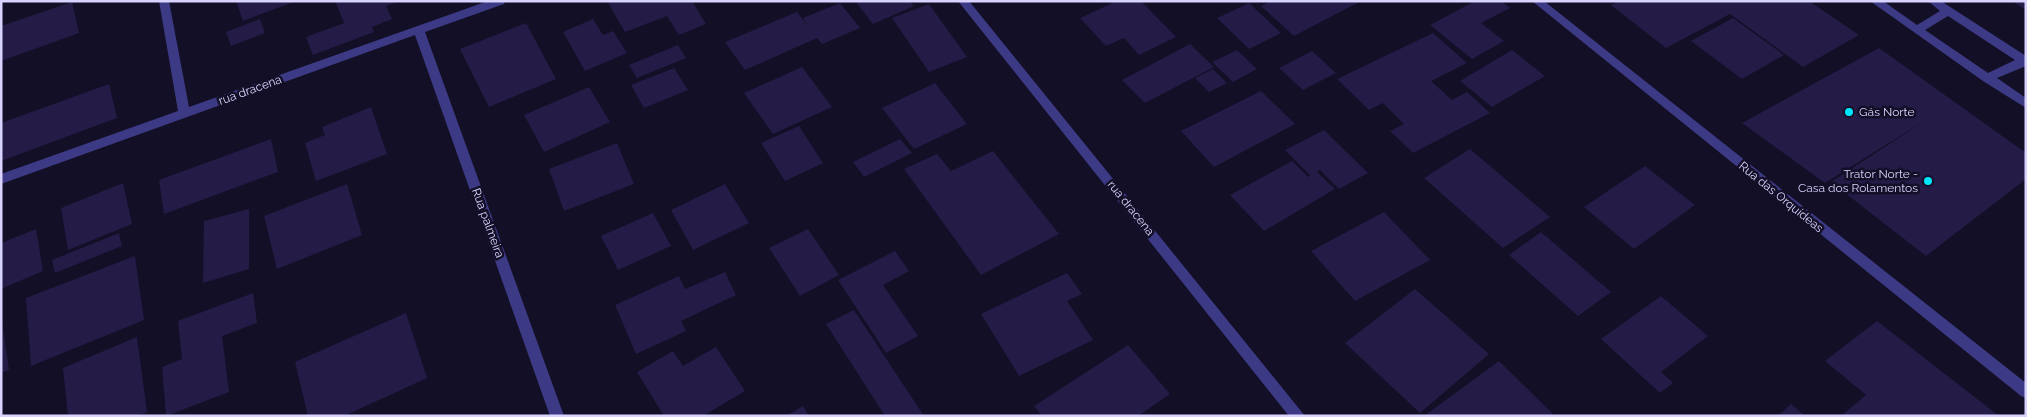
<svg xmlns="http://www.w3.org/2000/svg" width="2027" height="417" viewBox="0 0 2027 417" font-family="Raleway,sans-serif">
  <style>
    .building { fill: #241b47 }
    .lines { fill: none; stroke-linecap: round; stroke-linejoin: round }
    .minor { fill: #3d3a85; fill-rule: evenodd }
    .poi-dot { fill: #00e5ff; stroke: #130f26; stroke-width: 2 }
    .labels { text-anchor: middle; stroke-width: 5; stroke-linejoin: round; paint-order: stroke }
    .street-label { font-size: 12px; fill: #d9d4ff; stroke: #130f26 }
    .poi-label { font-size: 12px; fill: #d9d4ff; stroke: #130f26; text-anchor: start }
  </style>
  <rect width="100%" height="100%" fill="#130f26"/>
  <path class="building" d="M236,1H296L243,21Z
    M335,1H399L386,6L392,19L372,27L374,32L313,55L306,37L344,23Z
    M607,1H692L706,24L679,35L667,16L625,32Z
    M855,1H910L914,6L873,24Z
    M1117,1H1141L1176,37L1139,55L1124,38L1106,46L1080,18Z
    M1271,1H1361L1294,36L1261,6Z
    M1475,1H1501L1510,8L1481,23L1504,41L1472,59L1430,25Z
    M1619,1H1809L1859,35L1803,67L1730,14L1666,48L1611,5Z
    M2012,1H2026V10Z
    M72,2L79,33L1,61V26Z
    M840,3L860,28L822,44L817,38L745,70L725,42L797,12L807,25L803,18Z
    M1249,3L1281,33L1249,49L1217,18Z
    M929,4L967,57L929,72L892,18Z
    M1733,18L1784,55L1742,79L1691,41Z
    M260,19L265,33L231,46L226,32Z
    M593,19L603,35L613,31L627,53L585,71L563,32Z
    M526,23L556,79L489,107L460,49Z
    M1433,33L1467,63L1431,81L1452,100L1467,92L1490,113L1413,153L1390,131L1404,124L1383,103L1369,110L1337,79Z
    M1190,44L1214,67L1145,103L1122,80Z
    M678,45L686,58L637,78L629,65Z
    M1879,48L2026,153V179L1926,256L1831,182L1926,120L1825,183L1742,123Z
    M1237,50L1257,69L1233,82L1212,62Z
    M1512,50L1545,76L1492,107L1460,81Z
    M1312,51L1336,73L1303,90L1279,68Z
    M802,67L832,107L773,134L744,93Z
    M674,68L688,90L644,108L631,85Z
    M1213,69L1227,83L1209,92L1195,78Z
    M935,83L967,124L914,149L882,108Z
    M109,84L117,118L1,161V123Z
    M589,87L610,122L544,152L524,115Z
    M1261,91L1295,124L1214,167L1181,131Z
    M371,107L387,154L316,181L305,143L325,135L322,127Z
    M799,126L823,163L785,181L761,143Z
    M1324,130L1368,173L1339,189L1320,170L1317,172L1335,189L1264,231L1230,195L1292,161L1308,177L1310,175L1285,150Z
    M271,139L278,172L164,214L159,180Z
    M900,139L912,153L864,177L853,162Z
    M617,143L634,184L564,211L549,169Z
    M1470,149L1550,217L1503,248L1424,178Z
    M993,151L1059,234L981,275L904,169L937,154L951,171Z
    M1645,166L1695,205L1634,249L1584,207Z
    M123,183L132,224L68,250L61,208Z
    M347,184L362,235L277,269L264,216Z
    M725,184L749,223L693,250L671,210Z
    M249,209V269L203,283L204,221Z
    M1384,212L1430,260L1355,301L1311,251Z
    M653,213L671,246L618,270L601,236Z
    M36,229L43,271L1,289V243Z
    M808,229L839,275L800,296L769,248Z
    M1541,232L1611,292L1578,316L1509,255Z
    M119,233L122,246L55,273L52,260Z
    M895,251L909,271L883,285L918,336L886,353L838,280Z
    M135,256L144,320L31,366L26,298Z
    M725,272L736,295L681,321L686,331L636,354L615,305L679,276L685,289Z
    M1067,273L1082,294L1067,301L1093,340L1019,376L981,314Z
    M1415,289L1489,354L1420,413L1345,343Z
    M253,293L257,323L222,336L229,392L166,416L162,367L182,359L178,321Z
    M1661,296L1708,336L1661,372L1673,383L1660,393L1601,339Z
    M854,310L924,416H885L826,324Z
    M406,313L427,378L344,416H308L295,362Z
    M1,315L9,370L1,373Z
    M1877,321L1999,416H1841L1866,395L1825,361Z
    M137,337L147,412L138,416H68L63,368Z
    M1128,345L1170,394L1138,416H1042L1034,406Z
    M716,347L745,391L703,416H664L637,372L673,351L683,366Z
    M1499,361L1555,416H1424Z
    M1791,404L1805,416H1778Z
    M803,406L809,416H786Z"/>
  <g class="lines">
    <path class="minor" d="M159,1H169L189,107L488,1H505L504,4L425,32L564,416H550L415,35L1,184V174L178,111Z
      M958,1H969L1305,416H1289Z
      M1532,1H1544L2026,383V398L2021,396Z
      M1870,1H1883L1917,25L1940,11L1928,1H1941L2026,56V66L1997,78L2026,98V108L1983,81ZM1948,16L2015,60L1988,73L1925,30Z"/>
  </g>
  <g class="poi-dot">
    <circle cx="1849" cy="112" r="5"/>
    <circle cx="1928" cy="181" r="5"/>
  </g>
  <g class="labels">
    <g class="street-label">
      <text transform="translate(250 90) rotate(-20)" y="4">rua dracena</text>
      <text transform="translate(1781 197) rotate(39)" y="4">Rua das Orquídeas</text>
      <text transform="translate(1131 208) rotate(51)" y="4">rua dracena</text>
      <text transform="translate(488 223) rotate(70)" y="4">Rua palmeira</text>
    </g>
    <g class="poi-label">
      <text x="1859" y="116">Gás Norte</text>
      <text x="1918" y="178" text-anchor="end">Trator Norte -<tspan x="1918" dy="14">Casa dos Rolamentos</tspan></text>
    </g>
  </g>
  <rect width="2027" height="417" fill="none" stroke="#d9d4ff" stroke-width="5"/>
</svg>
